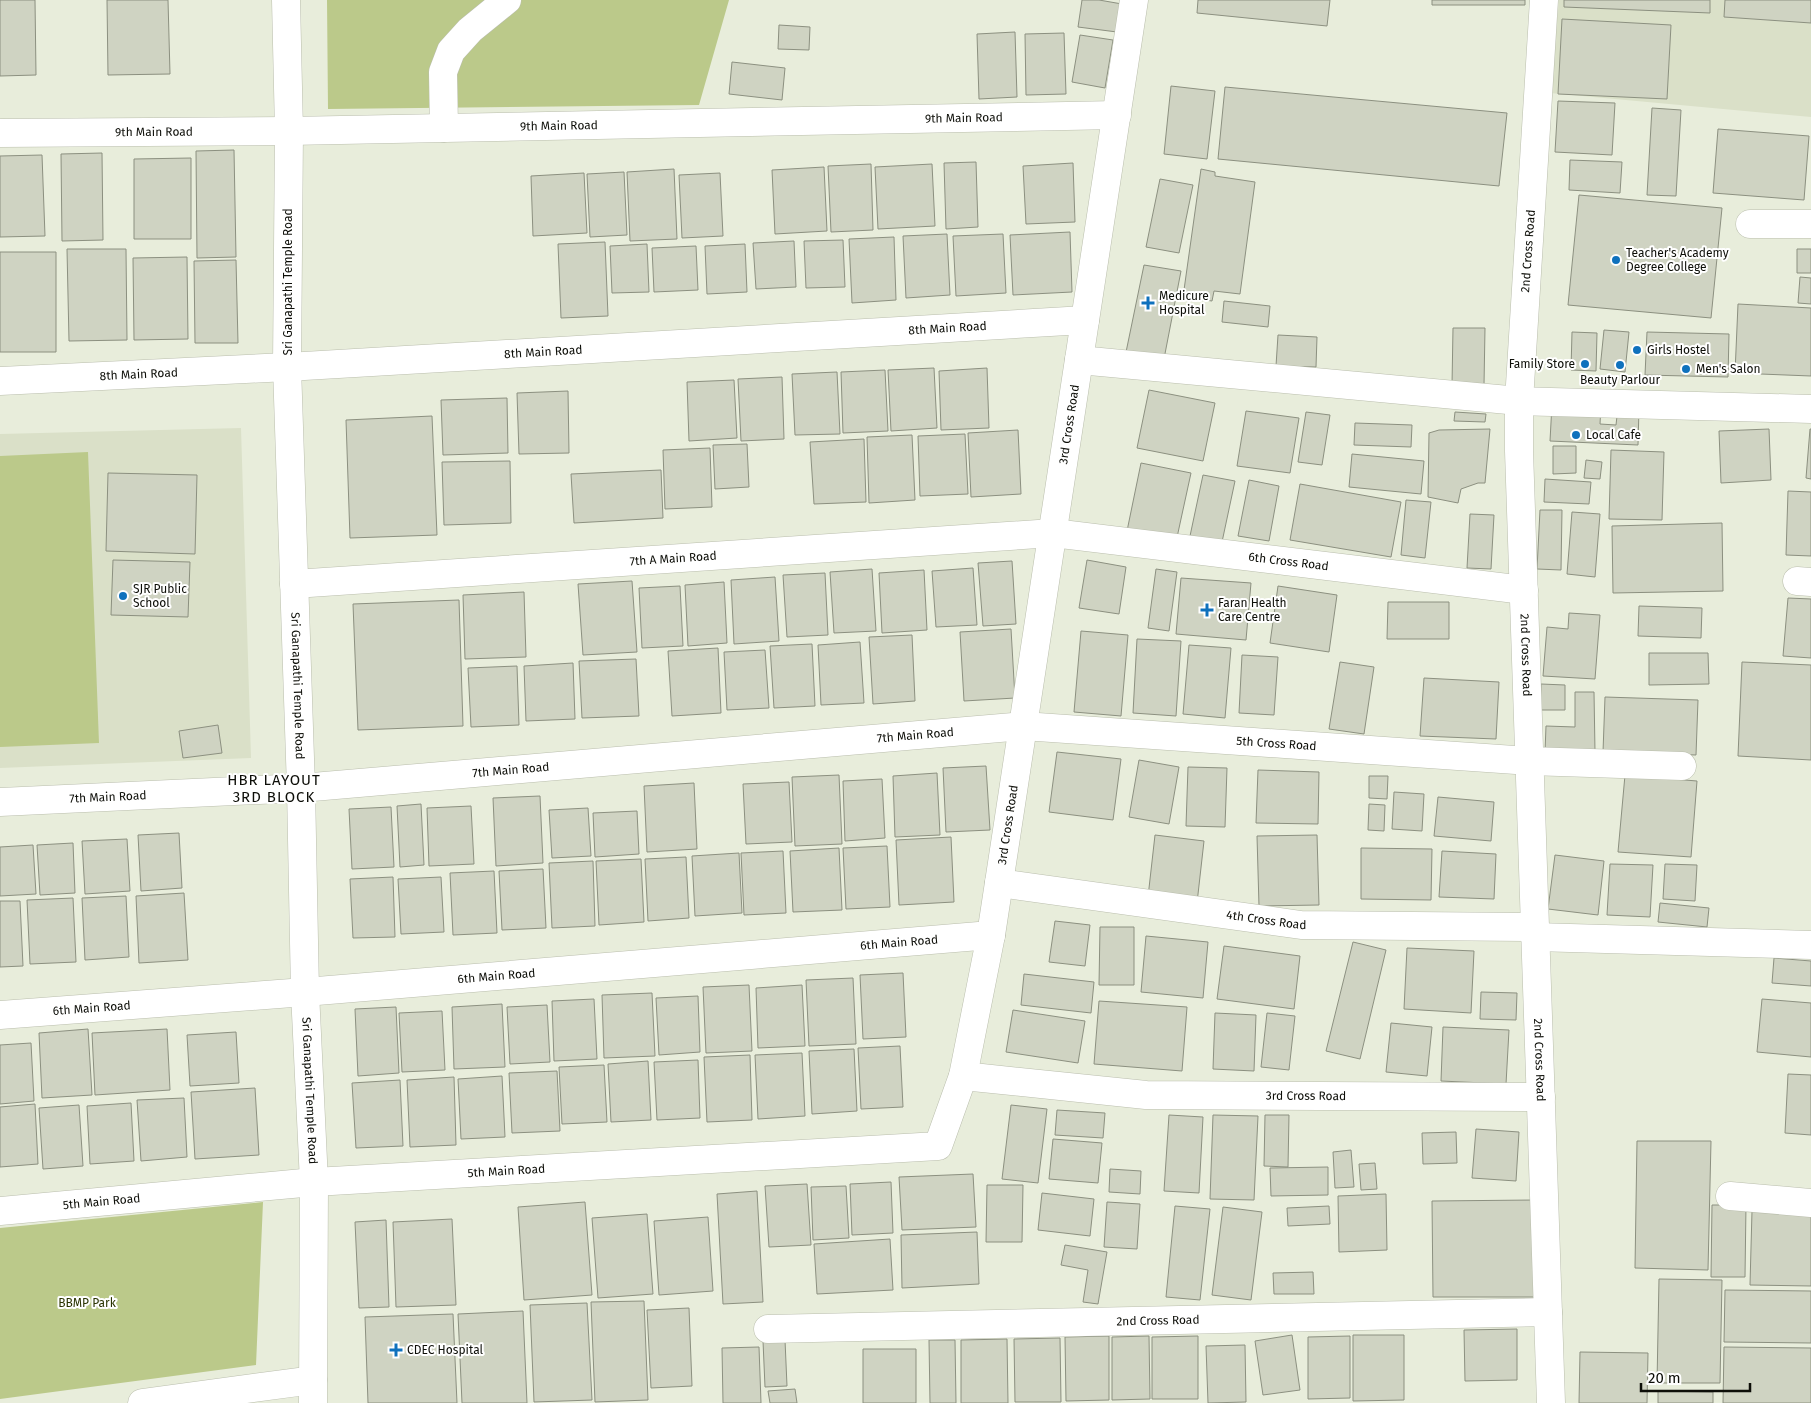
<svg xmlns="http://www.w3.org/2000/svg" width="1811" height="1403" viewBox="0 0 1811 1403" font-family="'Fira Sans',sans-serif">
  <style>
    .built { fill: #dae0c8 }
    .green { fill: #bbc98a }
    .building { fill: #cfd3c2; stroke: #8c9080 }
    .lines { fill: none; stroke-linecap: round; stroke-linejoin: round }
    .minor-casing { stroke: #babead; stroke-width: 29 }
    .minor { stroke: #fff; stroke-width: 28 }
    .poi-dot { fill: #0f71bd; stroke: #fff; stroke-width: 2 }
    .labels { text-anchor: middle; stroke-width: 4; stroke-linejoin: round; paint-order: stroke }
    .street-label { font-size: 12px; fill: #0d0e08; stroke: #fff }
    .poi-label { font-size: 12px; fill: #0d0e08; stroke: #fff; text-anchor: start }
    .park-label { font-size: 12px; fill: #2a3300; stroke: #fff }
    .quarter-label { font-size: 15px; letter-spacing: 1px; fill: #0d0e08; stroke: #fff }
  </style>
  <rect width="100%" height="100%" fill="#e8eddb"/>
  <path class="built" d="M1559,0H1811V117L1550,93Z
    M241,428L251,758L0,768V434Z"/>
  <path class="green" d="M327,0H729L699,105L328,109Z
    M88,452L99,743L0,747V456Z
    M263,1202L256,1365L0,1399V1228Z"/>
  <path class="building" d="M0,0H35L36,75L0,76Z
    M107,0H168L170,74L108,75Z
    M1082,0H1099L1122,4L1117,32L1078,27Z
    M1198,0H1330L1327,26L1197,13Z
    M1432,0H1525V5H1432Z
    M1564,0H1710V13L1564,7Z
    M1725,0H1811V23L1724,17Z
    M1562,19L1671,25L1667,99L1558,94Z
    M779,25L810,27L809,50L778,49Z
    M1015,32L1017,97L979,99L977,34Z
    M1064,33L1066,94L1026,95L1025,34Z
    M1080,35L1113,40L1105,88L1072,82Z
    M732,62L785,68L782,100L729,94Z
    M1171,86L1215,91L1207,159L1164,154Z
    M1225,87L1507,113L1499,186L1218,159Z
    M1558,101L1615,103L1612,155L1555,152Z
    M1652,108L1681,110L1676,196L1647,195Z
    M1718,129L1809,136L1804,200L1713,193Z
    M234,150L236,257L197,258L196,151Z
    M102,153L103,240L62,241L61,154Z
    M42,155L45,236L0,237V156Z
    M191,158V239H134V159Z
    M1570,160L1622,162L1620,193L1569,190Z
    M976,162L978,227L946,229L944,163Z
    M1073,163L1075,222L1026,224L1023,166Z
    M871,164L873,230L831,232L828,166Z
    M932,164L935,226L878,229L875,167Z
    M824,167L827,231L775,234L772,170Z
    M674,169L677,239L630,241L627,172Z
    M1201,169L1215,172V176L1255,182L1240,294L1214,291L1212,301L1183,297Z
    M624,172L627,235L590,237L587,174Z
    M584,173L587,233L533,236L531,176Z
    M720,173L723,236L682,238L679,175Z
    M1160,179L1193,185L1179,253L1146,247Z
    M1579,195L1722,208L1711,318L1568,305Z
    M1070,232L1072,292L1013,295L1010,235Z
    M947,234L950,295L906,298L903,236Z
    M1003,234L1006,293L956,296L953,236Z
    M894,237L896,300L852,303L849,239Z
    M843,240L845,287L806,288L804,241Z
    M794,241L796,287L756,289L753,243Z
    M605,242L608,316L561,318L558,244Z
    M647,244L649,292L612,293L610,246Z
    M745,244L747,292L707,294L705,246Z
    M696,246L698,290L654,292L652,248Z
    M67,249H126L127,340L69,341Z
    M1797,249H1811V273H1797Z
    M0,252H56V352H0Z
    M187,257L188,339L134,340L133,258Z
    M236,260L238,343H195L194,261Z
    M1144,265L1181,271L1163,364L1125,357Z
    M1800,277L1811,278V304L1798,303Z
    M1224,301L1270,306L1268,327L1222,322Z
    M1738,304L1811,308V376L1735,373Z
    M1453,328H1485L1484,385H1452Z
    M1604,330L1629,332L1625,372L1600,369Z
    M1572,332L1597,333L1596,371L1571,370Z
    M1647,332L1729,334L1728,377L1645,375Z
    M1278,335L1317,337L1316,367L1276,366Z
    M934,368L937,428L891,431L888,370Z
    M987,368L989,428L941,430L939,371Z
    M885,370L888,431L843,433L841,372Z
    M837,372L840,434L795,435L792,374Z
    M782,377L784,439L741,441L738,379Z
    M734,380L737,438L689,441L687,382Z
    M1149,390L1215,403L1203,461L1137,448Z
    M568,391L569,453L519,454L517,393Z
    M507,398L508,453L443,455L441,400Z
    M1552,404L1601,406L1600,424L1616,425L1618,407L1639,408L1638,445L1550,441Z
    M1246,411L1299,418L1290,473L1237,466Z
    M1306,412L1330,415L1322,465L1298,462Z
    M1455,412L1486,414L1485,422L1454,421Z
    M432,416L437,535L350,538L346,420Z
    M1355,423L1412,425L1411,447L1354,445Z
    M1490,429L1485,483H1478L1461,489L1458,503L1428,497L1429,433L1439,430Z
    M1769,429L1771,480L1721,483L1719,431Z
    M1810,429H1811V479L1806,478Z
    M1018,430L1021,494L971,497L968,433Z
    M965,434L968,494L920,496L918,436Z
    M912,435L915,500L869,503L867,437Z
    M864,439L866,502L814,504L810,442Z
    M747,444L749,487L715,489L713,445Z
    M1553,446H1576V473L1553,474Z
    M710,448L712,507L665,509L663,450Z
    M1611,450L1664,452L1662,520L1609,519Z
    M1352,454L1424,461L1421,494L1349,487Z
    M1586,460L1602,462L1600,479L1584,478Z
    M510,461L511,523L444,525L442,462Z
    M1141,463L1191,473L1176,542L1127,531Z
    M661,470L663,518L574,523L571,474Z
    M108,473L197,475L195,554L106,551Z
    M1203,475L1235,481L1222,542L1190,536Z
    M1545,479L1591,482L1589,504L1544,502Z
    M1249,480L1279,486L1269,541L1238,536Z
    M1300,484L1401,502L1391,557L1290,540Z
    M1788,491L1811,492V556L1786,555Z
    M1406,500L1431,502L1425,558L1401,555Z
    M1540,510H1562L1561,570L1537,569Z
    M1572,512L1600,514L1595,577L1567,574Z
    M1470,514L1494,515L1491,569L1467,568Z
    M1722,523L1723,591L1613,593L1612,526Z
    M113,560L190,562L188,617L111,615Z
    M1087,560L1126,567L1119,614L1079,608Z
    M1012,561L1016,624L983,626L978,563Z
    M973,568L977,625L936,627L932,571Z
    M872,569L876,631L834,633L830,572Z
    M1156,569L1177,572L1169,631L1148,628Z
    M924,570L927,630L882,633L879,573Z
    M825,573L828,635L787,637L783,575Z
    M775,577L779,641L734,644L731,580Z
    M1181,578L1251,583L1246,640L1176,634Z
    M632,581L637,652L583,655L578,584Z
    M724,582L727,643L688,646L685,585Z
    M680,586L683,646L642,648L639,588Z
    M1278,586L1337,595L1329,652L1270,643Z
    M524,592L526,657L465,659L463,595Z
    M1788,598L1811,599V658L1783,656Z
    M459,600L463,726L358,730L353,604Z
    M1388,602H1449V639H1387Z
    M1639,606L1702,608L1701,638L1638,636Z
    M1569,613L1600,615L1595,679L1543,676L1547,627L1568,629Z
    M1011,629L1015,698L964,701L960,632Z
    M1081,631L1128,635L1121,716L1074,712Z
    M912,635L915,701L873,704L869,637Z
    M1137,639L1181,641L1176,716L1133,713Z
    M860,642L864,703L821,705L818,645Z
    M812,644L815,706L774,708L770,646Z
    M1189,645L1231,648L1225,718L1183,714Z
    M718,648L721,713L672,716L668,651Z
    M765,650L769,708L727,710L724,652Z
    M1649,653H1708L1709,684L1649,685Z
    M1242,655L1278,657L1274,715L1239,713Z
    M636,659L639,716L582,718L579,661Z
    M1340,662L1374,667L1364,734L1329,729Z
    M1742,662L1811,665V760L1738,756Z
    M573,663L575,719L526,721L524,666Z
    M517,666L519,725L471,727L468,668Z
    M1424,678L1499,682L1496,739L1420,736Z
    M1541,684L1565,685V710H1540Z
    M1575,692H1594L1595,752H1545L1546,726L1575,727Z
    M1605,697L1698,700L1696,755L1603,752Z
    M218,725L222,753L183,758L179,731Z
    M1057,752L1121,759L1113,820L1049,812Z
    M1139,760L1179,767L1169,824L1129,817Z
    M986,766L990,830L946,832L943,768Z
    M1188,767L1227,768L1225,827L1186,826Z
    M1258,770L1319,772L1318,824L1256,823Z
    M937,773L940,835L895,837L893,776Z
    M839,775L842,844L795,846L792,777Z
    M1625,775L1697,781L1691,857L1618,852Z
    M1369,776H1388L1387,799L1369,798Z
    M882,779L885,838L845,841L843,781Z
    M789,782L792,842L746,844L743,784Z
    M694,783L697,849L647,852L644,786Z
    M1394,792L1424,794L1422,831L1392,829Z
    M540,796L543,863L496,866L493,798Z
    M1438,797L1494,802L1491,841L1434,836Z
    M421,804L424,865L400,867L397,806Z
    M1369,804L1385,805L1384,831L1368,830Z
    M471,806L474,864L429,866L427,808Z
    M391,807L394,867L352,869L349,809Z
    M588,808L591,856L552,858L549,810Z
    M637,811L639,854L595,857L593,813Z
    M179,833L182,888L141,891L138,835Z
    M1155,835L1204,841L1197,903L1148,897Z
    M1317,835L1319,905L1259,906L1257,836Z
    M951,837L954,902L899,905L896,840Z
    M127,839L130,891L85,894L82,841Z
    M73,843L75,893L40,895L37,845Z
    M33,845L36,894L0,896V847Z
    M887,846L890,907L846,909L843,848Z
    M839,848L842,910L793,912L790,851Z
    M1361,848L1432,849L1431,900L1361,899Z
    M783,851L786,913L744,915L741,853Z
    M1442,851L1496,854L1494,899L1439,897Z
    M739,853L742,913L695,916L692,856Z
    M1555,855L1604,861L1598,915L1548,909Z
    M686,857L689,918L648,921L645,859Z
    M641,859L644,922L599,925L596,861Z
    M593,861L595,926L552,928L549,863Z
    M1610,864L1653,865L1650,917L1607,915Z
    M1665,864L1697,865L1695,901L1663,899Z
    M543,869L546,928L502,930L499,871Z
    M494,871L497,933L453,935L450,873Z
    M393,877L395,937L353,938L350,879Z
    M441,877L444,932L401,934L398,879Z
    M184,893L188,960L139,963L136,896Z
    M126,896L129,957L85,960L82,898Z
    M73,898L76,962L30,964L27,900Z
    M0,901H20L23,966L0,967Z
    M1660,903L1709,908L1707,927L1658,922Z
    M1055,921L1090,925L1085,966L1049,962Z
    M1100,927H1134V985H1099Z
    M1146,936L1208,942L1203,998L1141,992Z
    M1353,942L1386,950L1360,1059L1326,1051Z
    M1224,946L1300,956L1294,1009L1217,999Z
    M1407,948L1474,951L1471,1013L1404,1009Z
    M1774,958L1811,961V986L1772,983Z
    M903,973L906,1037L863,1039L860,975Z
    M1024,974L1094,982L1091,1013L1021,1005Z
    M853,978L856,1044L809,1046L806,980Z
    M749,985L752,1051L706,1053L703,987Z
    M802,985L805,1046L758,1048L756,988Z
    M1481,992L1517,993L1516,1020L1480,1019Z
    M652,993L655,1056L604,1058L602,995Z
    M698,996L700,1052L659,1055L656,998Z
    M594,999L597,1059L554,1061L552,1001Z
    M1762,999L1811,1003V1057L1757,1052Z
    M1099,1001L1187,1007L1182,1071L1094,1064Z
    M502,1004L505,1067L454,1069L452,1007Z
    M547,1005L550,1062L510,1064L507,1007Z
    M396,1007L399,1073L358,1076L355,1009Z
    M1013,1010L1085,1021L1078,1063L1006,1052Z
    M442,1011L445,1070L402,1072L399,1013Z
    M1215,1013L1256,1015L1254,1071L1213,1069Z
    M1267,1013L1295,1016L1289,1070L1261,1067Z
    M1391,1023L1432,1027L1427,1076L1386,1072Z
    M1443,1027L1509,1030L1506,1084L1441,1081Z
    M88,1029L92,1095L42,1098L39,1033Z
    M167,1029L170,1090L95,1095L92,1033Z
    M236,1032L239,1083L190,1086L187,1035Z
    M31,1043L34,1101L0,1104V1045Z
    M900,1046L903,1107L861,1109L858,1048Z
    M854,1049L857,1111L812,1114L809,1051Z
    M802,1053L805,1116L758,1119L755,1055Z
    M750,1055L752,1120L707,1122L704,1057Z
    M698,1060L700,1118L657,1120L654,1062Z
    M648,1061L651,1120L611,1122L608,1064Z
    M604,1065L607,1122L562,1124L559,1067Z
    M557,1071L560,1131L512,1133L509,1073Z
    M1788,1074L1811,1075V1135L1785,1133Z
    M502,1076L505,1137L461,1139L458,1079Z
    M454,1077L456,1145L410,1147L407,1080Z
    M400,1080L403,1146L356,1148L352,1083Z
    M255,1088L259,1155L195,1159L191,1092Z
    M184,1098L187,1157L141,1161L137,1100Z
    M131,1103L134,1161L90,1164L87,1106Z
    M35,1104L38,1164L0,1167V1107Z
    M79,1105L83,1166L43,1169L39,1108Z
    M1011,1105L1047,1109L1038,1183L1002,1179Z
    M1057,1110L1105,1113L1103,1138L1055,1135Z
    M1169,1115L1203,1117L1199,1193L1164,1191Z
    M1213,1115L1258,1116L1254,1200L1210,1199Z
    M1265,1115H1289L1288,1167L1264,1166Z
    M1476,1129L1519,1132L1516,1181L1472,1178Z
    M1456,1132L1457,1163L1423,1164L1422,1133Z
    M1053,1139L1102,1143L1098,1183L1049,1179Z
    M1637,1141H1711L1708,1270L1635,1268Z
    M1351,1150L1354,1187L1335,1188L1333,1152Z
    M1375,1163L1377,1189L1361,1190L1359,1164Z
    M1328,1167V1195L1271,1196L1270,1168Z
    M1110,1169L1141,1171L1140,1194L1109,1192Z
    M973,1174L976,1227L902,1230L899,1177Z
    M891,1182L893,1233L852,1235L850,1184Z
    M807,1184L811,1245L769,1247L765,1186Z
    M987,1185H1023L1022,1242H986Z
    M846,1186L849,1238L813,1240L811,1187Z
    M757,1191L763,1302L723,1304L717,1194Z
    M1042,1193L1094,1199L1090,1236L1038,1230Z
    M1386,1194L1387,1250L1339,1252L1338,1196Z
    M1535,1200V1297H1433L1432,1201Z
    M585,1202L592,1295L524,1300L518,1207Z
    M1107,1202L1140,1204L1137,1249L1104,1247Z
    M1712,1205H1746L1745,1277H1711Z
    M1175,1206L1210,1209L1200,1300L1166,1297Z
    M1329,1206L1330,1224L1288,1226L1287,1208Z
    M1223,1207L1262,1212L1251,1300L1212,1295Z
    M1752,1211L1811,1212V1286L1750,1285Z
    M647,1214L653,1294L598,1298L592,1218Z
    M708,1217L713,1291L659,1295L654,1221Z
    M452,1219L456,1305L396,1307L393,1222Z
    M386,1220L389,1307L359,1308L355,1222Z
    M977,1232L979,1284L902,1288L901,1235Z
    M890,1239L893,1290L817,1294L814,1244Z
    M1065,1245L1107,1252L1098,1304L1083,1302L1088,1270L1061,1265Z
    M1313,1272L1314,1294H1274L1273,1273Z
    M1659,1279L1722,1280L1720,1383H1657Z
    M1725,1290L1811,1291V1343L1724,1342Z
    M644,1301L648,1400L595,1402L591,1302Z
    M587,1303L592,1400L534,1402L530,1305Z
    M689,1308L692,1386L651,1388L647,1310Z
    M523,1311L527,1403H462L458,1314Z
    M453,1314L457,1403H368L365,1317Z
    M1517,1329V1380L1465,1381L1464,1330Z
    M1292,1335L1300,1390L1263,1395L1255,1341Z
    M1353,1335H1404V1400L1353,1401Z
    M1109,1336V1400L1066,1401L1065,1337Z
    M1149,1336L1150,1399L1112,1400V1337Z
    M1198,1336V1399H1152V1337Z
    M1350,1336V1398L1308,1399V1337Z
    M1060,1338L1061,1402H1015L1014,1339Z
    M1007,1339L1008,1403H961V1340Z
    M785,1340L787,1386L765,1387L763,1341Z
    M929,1340H955L956,1403H930Z
    M1245,1345L1246,1402L1208,1403L1206,1346Z
    M759,1347L761,1403H723L722,1348Z
    M1724,1347L1811,1348V1403H1723Z
    M863,1349H916V1403H863Z
    M1580,1352L1648,1353L1647,1403H1579Z
    M795,1389L797,1403H770L768,1391Z
    M1658,1391L1713,1392V1403H1658Z"/>
  <g class="lines">
    <g class="minor-casing">
      <g id="minor">
        <path id="s1" d="M286,0L289,131L287,367L301,788L305,992L314,1182L313,1403"/>
        <path id="s2" d="M1544,0L1519,401V451L1551,1403"/>
        <path d="M444,128L443,72L451,51L470,30L507,0"/>
        <path id="s3" d="M0,133L289,131L1117,115"/>
        <path d="M1750,224H1811"/>
        <path d="M1079,360L1519,401L1811,409"/>
        <path id="s4" d="M0,381L287,367L1085,320"/>
        <path d="M1797,581L1811,582"/>
        <path id="s5" d="M294,584L1053,533L1524,590"/>
        <path id="s6" d="M0,802L301,788L1023,726L1529,761L1682,766"/>
        <path id="s7" d="M999,883L1301,925L1535,927"/>
        <path d="M1535,937L1811,945"/>
        <path id="s8" d="M0,1015L305,992L991,935"/>
        <path id="s9" d="M963,1076L1146,1095L1541,1097"/>
        <path d="M1730,1196L1811,1203"/>
        <path id="s10" d="M0,1211L314,1182L938,1146L963,1076L991,935L1134,0"/>
        <path id="s11" d="M768,1329L1548,1312"/>
        <path d="M142,1403L313,1380"/>
      </g>
    </g>
    <use href="#minor" class="minor"/>
  </g>
  <g class="poi-dot">
    <circle cx="1616" cy="260" r="5"/>
    <path d="M1145.5 295.5h5v5h5v5h-5v5h-5v-5h-5v-5h5z"/>
    <circle cx="1637" cy="350" r="5"/>
    <circle cx="1585" cy="364" r="5"/>
    <circle cx="1620" cy="365" r="5"/>
    <circle cx="1686" cy="369" r="5"/>
    <circle cx="1576" cy="435" r="5"/>
    <circle cx="123" cy="596" r="5"/>
    <path d="M1204.5 602.5h5v5h5v5h-5v5h-5v-5h-5v-5h5z"/>
    <path d="M393.5 1342.5h5v5h5v5h-5v5h-5v-5h-5v-5h5z"/>
  </g>
  <g class="labels">
    <g class="street-label">
      <text dy="4" stroke="none"><textPath href="#s3" startOffset="964">9th Main Road</textPath></text>
      <text dy="4" stroke="none"><textPath href="#s3" startOffset="559">9th Main Road</textPath></text>
      <text dy="4" stroke="none"><textPath href="#s3" startOffset="154">9th Main Road</textPath></text>
      <text transform="translate(1528 251) rotate(-86)" y="4">2nd Cross Road</text>
      <text transform="translate(288 282) rotate(-90)" y="4">Sri Ganapathi Temple Road</text>
      <text dy="4" stroke="none"><textPath href="#s4" startOffset="949">8th Main Road</textPath></text>
      <text dy="4" stroke="none"><textPath href="#s4" startOffset="544">8th Main Road</textPath></text>
      <text dy="4" stroke="none"><textPath href="#s4" startOffset="139">8th Main Road</textPath></text>
      <text dy="4" stroke="none"><textPath href="#s10" startOffset="1675">3rd Cross Road</textPath></text>
      <text dy="4" stroke="none"><textPath href="#s5" startOffset="380">7th A Main Road</textPath></text>
      <text dy="4" stroke="none"><textPath href="#s5" startOffset="998">6th Cross Road</textPath></text>
      <text dy="4" stroke="none"><textPath href="#s2" startOffset="656">2nd Cross Road</textPath></text>
      <text dy="4" stroke="none"><textPath href="#s1" startOffset="686">Sri Ganapathi Temple Road</textPath></text>
      <text dy="4" stroke="none"><textPath href="#s6" startOffset="918">7th Main Road</textPath></text>
      <text dy="4" stroke="none"><textPath href="#s6" startOffset="1280">5th Cross Road</textPath></text>
      <text dy="4" stroke="none"><textPath href="#s6" startOffset="512">7th Main Road</textPath></text>
      <text dy="4" stroke="none"><textPath href="#s6" startOffset="108">7th Main Road</textPath></text>
      <text dy="4" stroke="none"><textPath href="#s10" startOffset="1270">3rd Cross Road</textPath></text>
      <text dy="4" stroke="none"><textPath href="#s7" startOffset="270">4th Cross Road</textPath></text>
      <text dy="4" stroke="none"><textPath href="#s8" startOffset="902">6th Main Road</textPath></text>
      <text dy="4" stroke="none"><textPath href="#s8" startOffset="498">6th Main Road</textPath></text>
      <text dy="4" stroke="none"><textPath href="#s8" startOffset="92">6th Main Road</textPath></text>
      <text dy="4" stroke="none"><textPath href="#s2" startOffset="1061">2nd Cross Road</textPath></text>
      <text dy="4" stroke="none"><textPath href="#s1" startOffset="1091">Sri Ganapathi Temple Road</textPath></text>
      <text dy="4" stroke="none"><textPath href="#s9" startOffset="344">3rd Cross Road</textPath></text>
      <text dy="4" stroke="none"><textPath href="#s10" startOffset="508">5th Main Road</textPath></text>
      <text dy="4" stroke="none"><textPath href="#s10" startOffset="102">5th Main Road</textPath></text>
      <text dy="4" stroke="none"><textPath href="#s11" startOffset="390">2nd Cross Road</textPath></text>
    </g>
    <g class="poi-label">
      <text x="1626" y="257">Teacher's Academy<tspan x="1626" dy="14">Degree College</tspan></text>
      <text x="1159" y="300">Medicure<tspan x="1159" dy="14">Hospital</tspan></text>
      <text x="1647" y="354">Girls Hostel</text>
      <text x="1575" y="368" text-anchor="end">Family Store</text>
      <text x="1696" y="373">Men's Salon</text>
      <text x="1620" y="384" text-anchor="middle">Beauty Parlour</text>
      <text x="1586" y="439">Local Cafe</text>
      <text x="133" y="593">SJR Public<tspan x="133" dy="14">School</tspan></text>
      <text x="1218" y="607">Faran Health<tspan x="1218" dy="14">Care Centre</tspan></text>
      <text x="407" y="1354">CDEC Hospital</text>
    </g>
    <g class="park-label">
      <text x="87" y="1307">BBMP Park</text>
    </g>
    <g class="quarter-label">
      <text x="274" y="785">HBR LAYOUT<tspan x="274" dy="17">3RD BLOCK</tspan></text>
    </g>
  </g>
  <path d="M1641 1383v8h109v-8" fill="none" stroke="#0d0e08" stroke-width="2.5"/>
  <text x="1648" y="1383" font-size="15" fill="#0d0e08" stroke="#ffffff" stroke-width="4" paint-order="stroke">20 m</text>
</svg>
